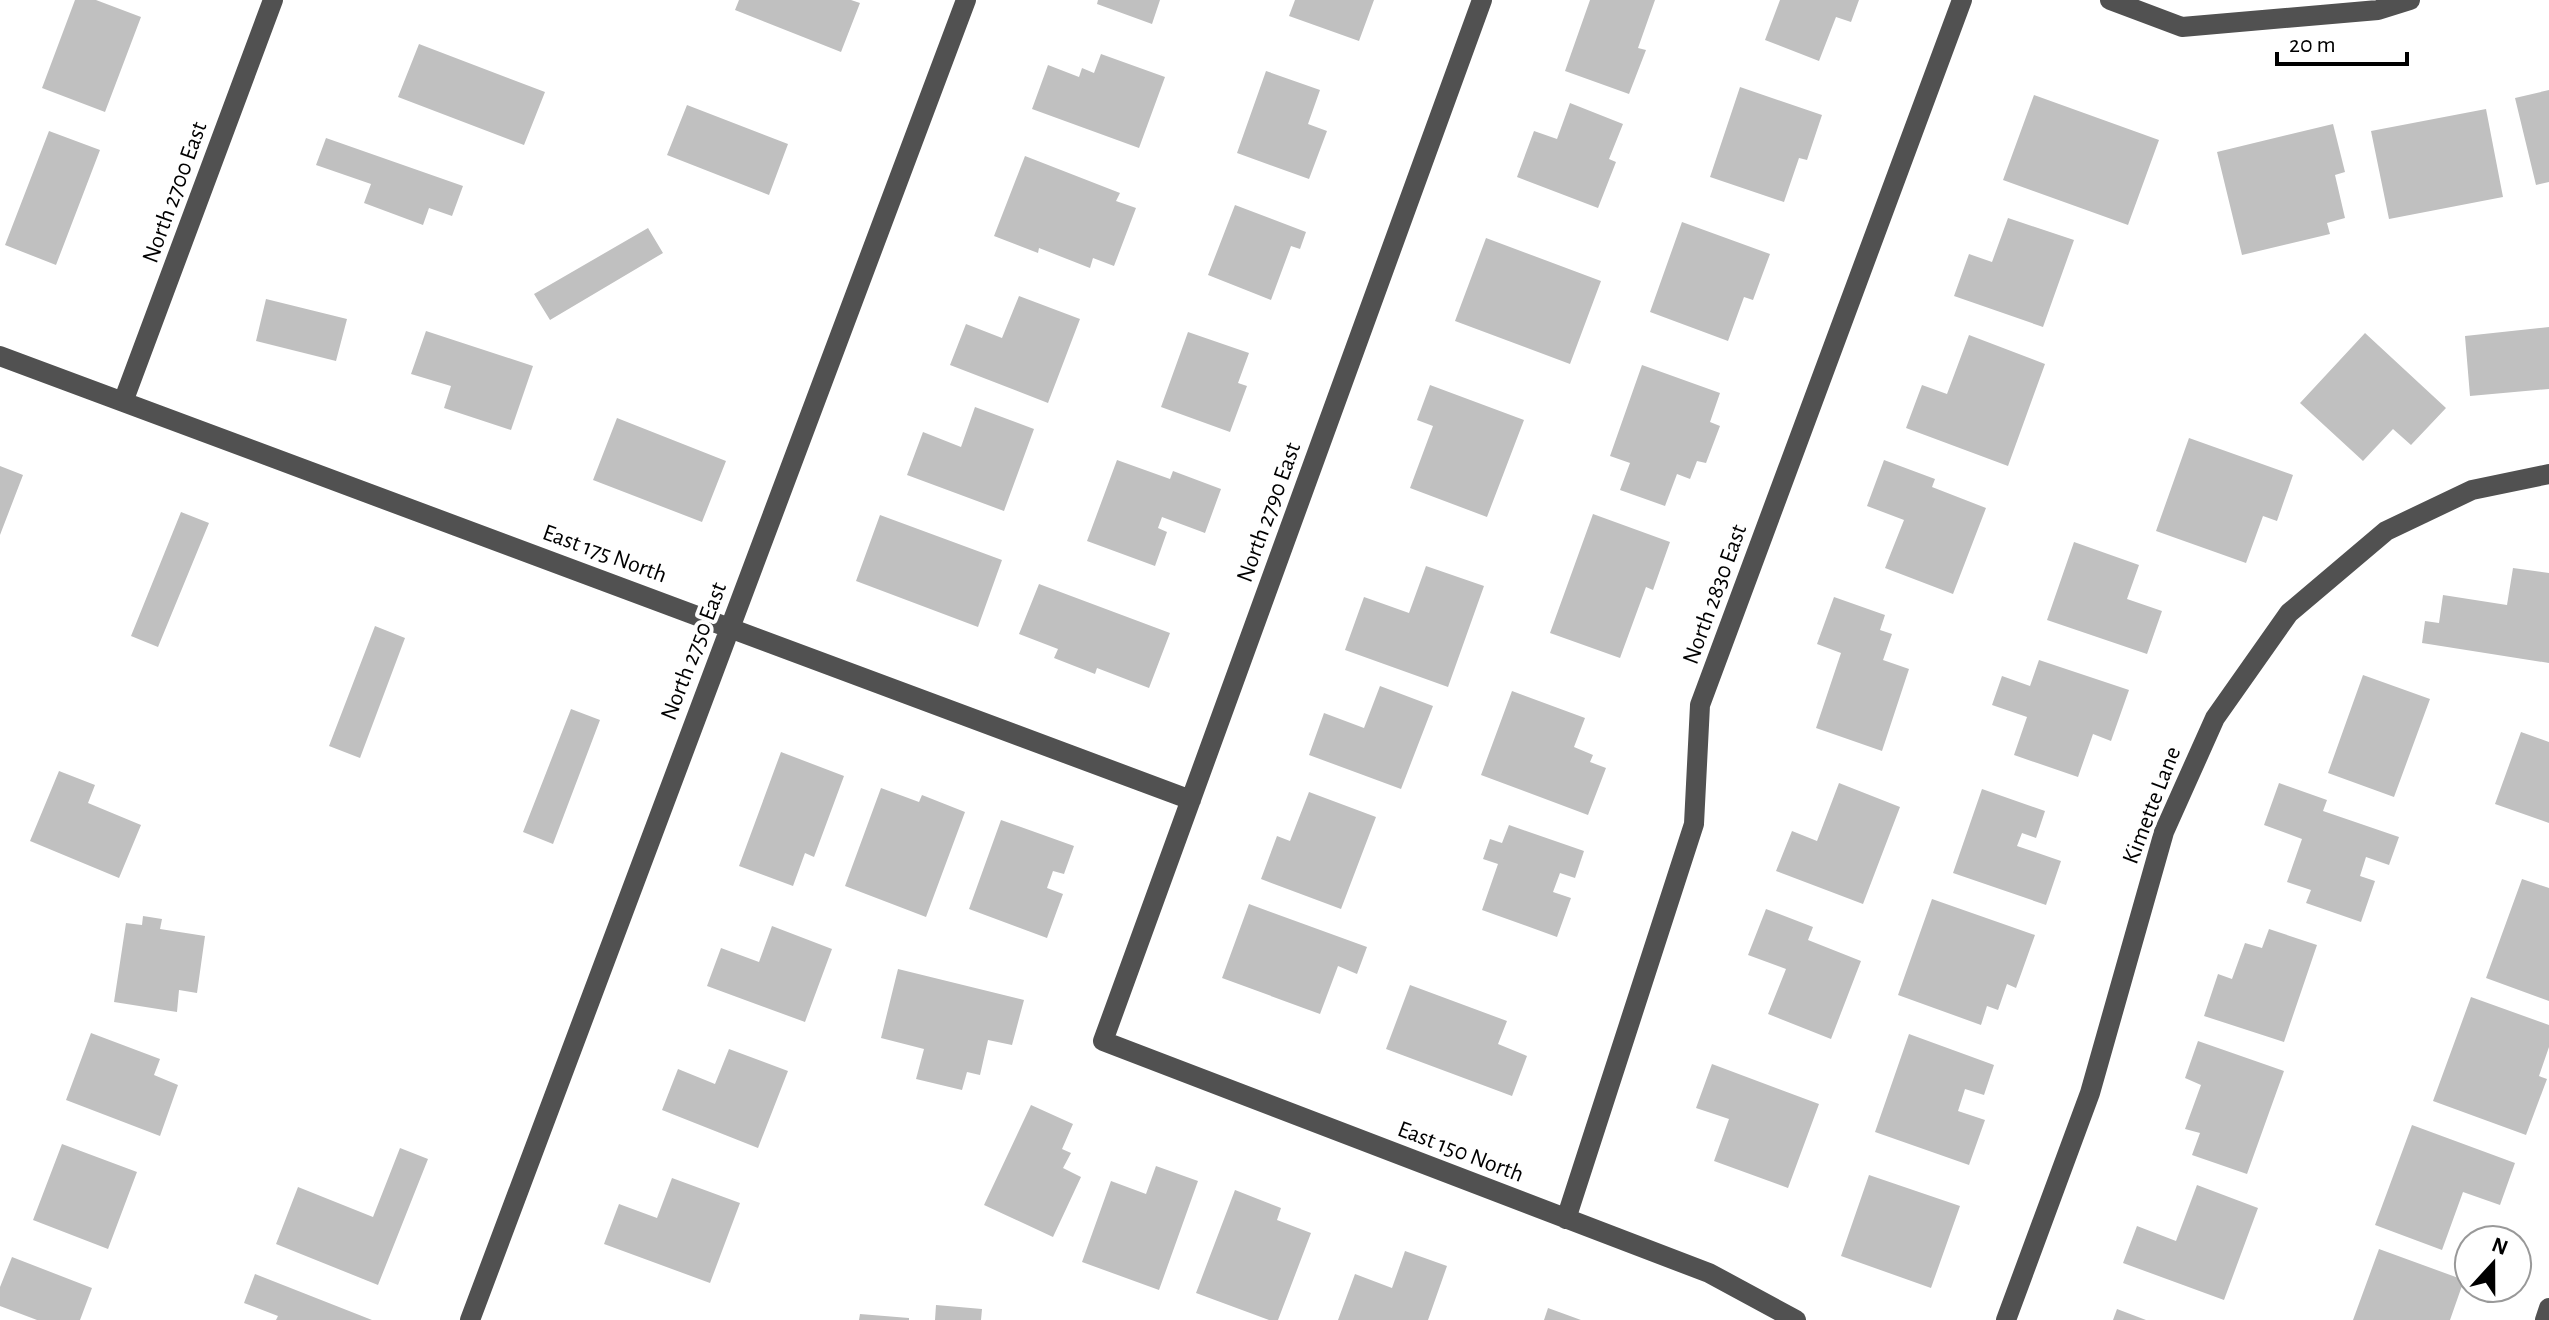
<svg xmlns="http://www.w3.org/2000/svg" width="2549" height="1320" viewBox="0 0 2549 1320" font-family="'Alegreya Sans',sans-serif">
  <style>
    .building { fill: #c0c0c0 }
    .lines { fill: none; stroke-linecap: round; stroke-linejoin: round }
    .minor { stroke: #515151; stroke-width: 20 }
    .labels { text-anchor: middle; stroke-width: 8; stroke-linejoin: round; paint-order: stroke }
    .street-label { font-size: 24px; fill: #000; stroke: #fff }
  </style>
  <rect width="100%" height="100%" fill="#fff"/>
  <path class="building" d="M75,0H96L141,17L105,112L42,88Z
    M739,0H851L860,3L841,52L735,10Z
    M1098,0H1160L1152,24L1097,4Z
    M1295,0H1374L1359,41L1289,16Z
    M1590,0H1655L1638,48L1646,50L1629,94L1565,71Z
    M1780,0H1859L1851,22L1836,17L1819,61L1765,40Z
    M419,44L545,92L524,145L398,97Z
    M1101,54L1165,77L1139,148L1032,109L1048,65L1079,77L1082,68L1094,73Z
    M1266,71L1320,90L1308,124L1327,131L1309,179L1237,153Z
    M1740,87L1822,115L1807,160L1799,158L1784,202L1710,177Z
    M2549,90V182L2536,185L2515,98Z
    M2034,95L2159,140L2128,225L2003,180Z
    M1570,103L1623,124L1609,159L1616,162L1598,208L1517,177L1534,131L1557,139Z
    M687,105L788,144L769,195L667,155Z
    M2486,109L2503,197L2389,219L2371,131Z
    M2333,124L2345,172L2335,175L2345,218L2327,223L2330,234L2242,255L2217,152Z
    M49,131L100,150L56,265L5,245Z
    M326,138L463,186L452,216L429,208L423,225L364,203L371,184L316,165Z
    M1025,156L1120,193L1116,201L1136,208L1114,266L1093,258L1090,268L1039,248L1038,253L994,236Z
    M1235,205L1306,232L1300,249L1291,246L1271,300L1208,275Z
    M2008,218L2074,240L2043,327L1954,296L1969,254L1992,262Z
    M1682,222L1770,254L1753,300L1744,297L1728,341L1650,312Z
    M648,228L663,253L550,320L534,294Z
    M1486,238L1601,281L1570,364L1455,321Z
    M1019,296L1080,319L1048,403L950,365L966,324L1002,338Z
    M266,299L347,319L336,361L256,341Z
    M2549,327V389L2470,396L2465,336Z
    M426,331L533,366L511,430L444,408L451,386L411,374Z
    M1188,332L1249,353L1238,383L1247,386L1230,432L1161,407Z
    M2365,333L2446,408L2411,445L2393,429L2363,461L2300,403Z
    M1969,335L2045,364L2008,466L1906,428L1922,385L1947,394Z
    M1642,365L1720,393L1710,422L1720,426L1706,463L1697,461L1690,479L1677,474L1665,506L1620,490L1630,463L1610,456Z
    M1430,385L1524,420L1487,517L1410,488L1433,426L1417,420Z
    M975,407L1034,429L1004,511L907,475L923,432L961,447Z
    M617,418L726,461L702,522L593,480Z
    M2189,438L2293,475L2277,521L2263,516L2246,563L2156,531Z
    M1117,460L1170,479L1173,471L1221,489L1205,533L1162,517L1158,528L1167,532L1155,566L1087,541Z
    M1884,460L1935,479L1932,487L1986,508L1953,594L1885,568L1904,520L1867,506Z
    M0,466L23,475L0,535Z
    M181,512L209,523L158,647L131,636Z
    M1593,514L1670,542L1653,590L1646,587L1620,658L1550,633Z
    M880,515L1002,560L978,627L856,581Z
    M2074,542L2139,565L2127,599L2162,611L2147,654L2047,620Z
    M1426,566L1484,586L1448,687L1345,650L1364,597L1409,613Z
    M2513,568L2549,573V663L2422,643L2425,621L2439,623L2443,595L2507,605Z
    M1039,584L1170,633L1149,688L1097,668L1095,674L1054,658L1058,649L1019,634Z
    M1834,597L1885,615L1880,630L1892,634L1883,660L1909,669L1882,751L1816,728L1841,653L1817,644Z
    M375,626L405,638L360,758L329,746Z
    M2039,660L2129,690L2111,741L2093,734L2078,777L2014,755L2027,717L1992,705L2002,676L2030,686Z
    M2363,675L2430,699L2394,797L2328,773Z
    M1380,686L1433,706L1401,789L1309,755L1324,713L1364,728Z
    M1512,691L1585,718L1574,747L1593,755L1590,762L1606,768L1588,815L1481,775Z
    M571,709L600,720L553,844L523,832Z
    M2521,732L2549,742V823L2495,804Z
    M781,752L844,776L814,857L805,853L793,886L739,866Z
    M59,771L95,785L88,803L141,825L119,878L30,841Z
    M1839,783L1900,807L1863,904L1776,871L1792,831L1817,841Z
    M2279,783L2327,800L2323,811L2399,837L2389,865L2366,857L2360,876L2375,881L2361,922L2306,903L2311,890L2287,882L2302,839L2264,825Z
    M881,788L919,802L922,795L965,812L926,917L845,886Z
    M1982,789L2045,811L2036,838L2022,833L2017,846L2061,861L2046,905L1953,873Z
    M1309,792L1376,817L1341,909L1261,879L1277,836L1290,841Z
    M1001,820L1074,846L1064,874L1053,871L1047,888L1063,894L1047,938L969,909Z
    M1509,825L1584,851L1575,878L1560,873L1553,892L1571,898L1557,937L1482,910L1498,864L1483,859L1490,839L1502,843Z
    M2522,879L2549,888V1001L2486,978Z
    M1932,899L2035,935L2016,988L2007,984L1998,1010L1987,1006L1981,1025L1898,995Z
    M1249,904L1367,947L1357,974L1338,966L1320,1014L1222,978Z
    M1766,909L1813,927L1808,940L1861,961L1831,1039L1768,1014L1786,969L1748,955Z
    M143,916L162,919L160,929L205,936L197,993L179,990L177,1012L114,1002L126,923L142,925Z
    M772,926L832,949L805,1022L707,986L721,948L759,962Z
    M2269,929L2317,945L2284,1042L2204,1016L2218,974L2232,979L2245,943L2262,948Z
    M898,969L1024,1000L1012,1045L988,1040L980,1075L967,1072L962,1090L916,1079L924,1049L881,1038Z
    M1410,985L1507,1021L1498,1044L1527,1056L1512,1096L1386,1049Z
    M2471,997L2549,1025V1047L2539,1076L2547,1079L2526,1135L2433,1101Z
    M91,1033L160,1059L154,1075L178,1085L160,1136L66,1100Z
    M1909,1034L1994,1065L1984,1095L1965,1089L1958,1111L1985,1120L1969,1165L1875,1132Z
    M2198,1041L2284,1071L2247,1174L2192,1155L2200,1133L2185,1129L2201,1085L2185,1078Z
    M729,1049L788,1071L758,1148L662,1110L678,1069L715,1084Z
    M1712,1064L1819,1104L1788,1188L1714,1161L1729,1119L1696,1108Z
    M1031,1105L1073,1124L1062,1149L1071,1153L1063,1168L1081,1177L1053,1237L984,1205Z
    M2412,1125L2515,1163L2500,1205L2463,1192L2442,1250L2375,1225Z
    M62,1144L137,1172L108,1249L33,1220Z
    M400,1148L428,1159L378,1285L276,1244L298,1187L373,1217Z
    M1156,1166L1198,1181L1159,1290L1082,1262L1111,1181L1146,1194Z
    M1869,1175L1960,1206L1931,1288L1841,1256Z
    M672,1178L740,1203L710,1283L604,1244L619,1204L657,1218Z
    M2197,1185L2258,1208L2224,1300L2123,1263L2137,1226L2176,1241Z
    M1235,1190L1281,1208L1277,1220L1311,1233L1278,1320H1269L1196,1293Z
    M2379,1249L2464,1280L2450,1320H2353Z
    M1405,1251L1447,1266L1428,1320H1338L1355,1274L1392,1288Z
    M12,1257L92,1288L80,1320H37L0,1306V1287Z
    M255,1274L372,1320H276L278,1316L244,1303Z
    M936,1305L982,1309L981,1320H935Z
    M1548,1308L1581,1320H1544Z
    M2117,1309L2146,1320H2113Z
    M860,1314L909,1318V1320H859Z"/>
  <g class="lines">
    <path class="minor" d="M1482,0L1103,1041L1709,1273L1796,1320
      M2110,0L2182,27L2378,10L2410,0
      M0,356L1191,800
      M123,402L273,0
      M1566,1219L1694,824L1700,705L1962,0
      M470,1320L966,0
      M2006,1320L2090,1093L2164,832L2215,718L2289,613L2386,531L2472,490L2549,474
      M2545,1320L2549,1308"/>
  </g>
  <g class="labels">
    <g class="street-label">
      <text transform="translate(174 192) rotate(-70)" y="8">North 2700 East</text>
      <text transform="translate(1268 512) rotate(-70)" y="8">North 2790 East</text>
      <text transform="translate(605 553) rotate(20)" y="8">East 175 North</text>
      <text transform="translate(1714 594) rotate(-70)" y="8">North 2830 East</text>
      <text transform="translate(693 651) rotate(-69)" y="8">North 2750 East</text>
      <text transform="translate(2151 805) rotate(-69)" y="8">Kimette Lane</text>
      <text transform="translate(1461 1151) rotate(21)" y="8">East 150 North</text>
    </g>
  </g>
  <g transform="translate(2493 1264) rotate(21)"><circle r="38" fill="#ffffff" stroke="#999999" stroke-width="2"/>
  <path d="M0-6L14 30L0 20L-14 30Z" fill="#000000"/>
  <text y="-12" font-size="22" font-weight="bold" text-anchor="middle" fill="#000000">N</text>
  </g>
  <path d="M2277 52v12h130v-12" fill="none" stroke="#000000" stroke-width="4"/>
  <text x="2289" y="52" font-size="24" fill="#000000" stroke="#ffffff" stroke-width="6" paint-order="stroke">20 m</text>
</svg>
